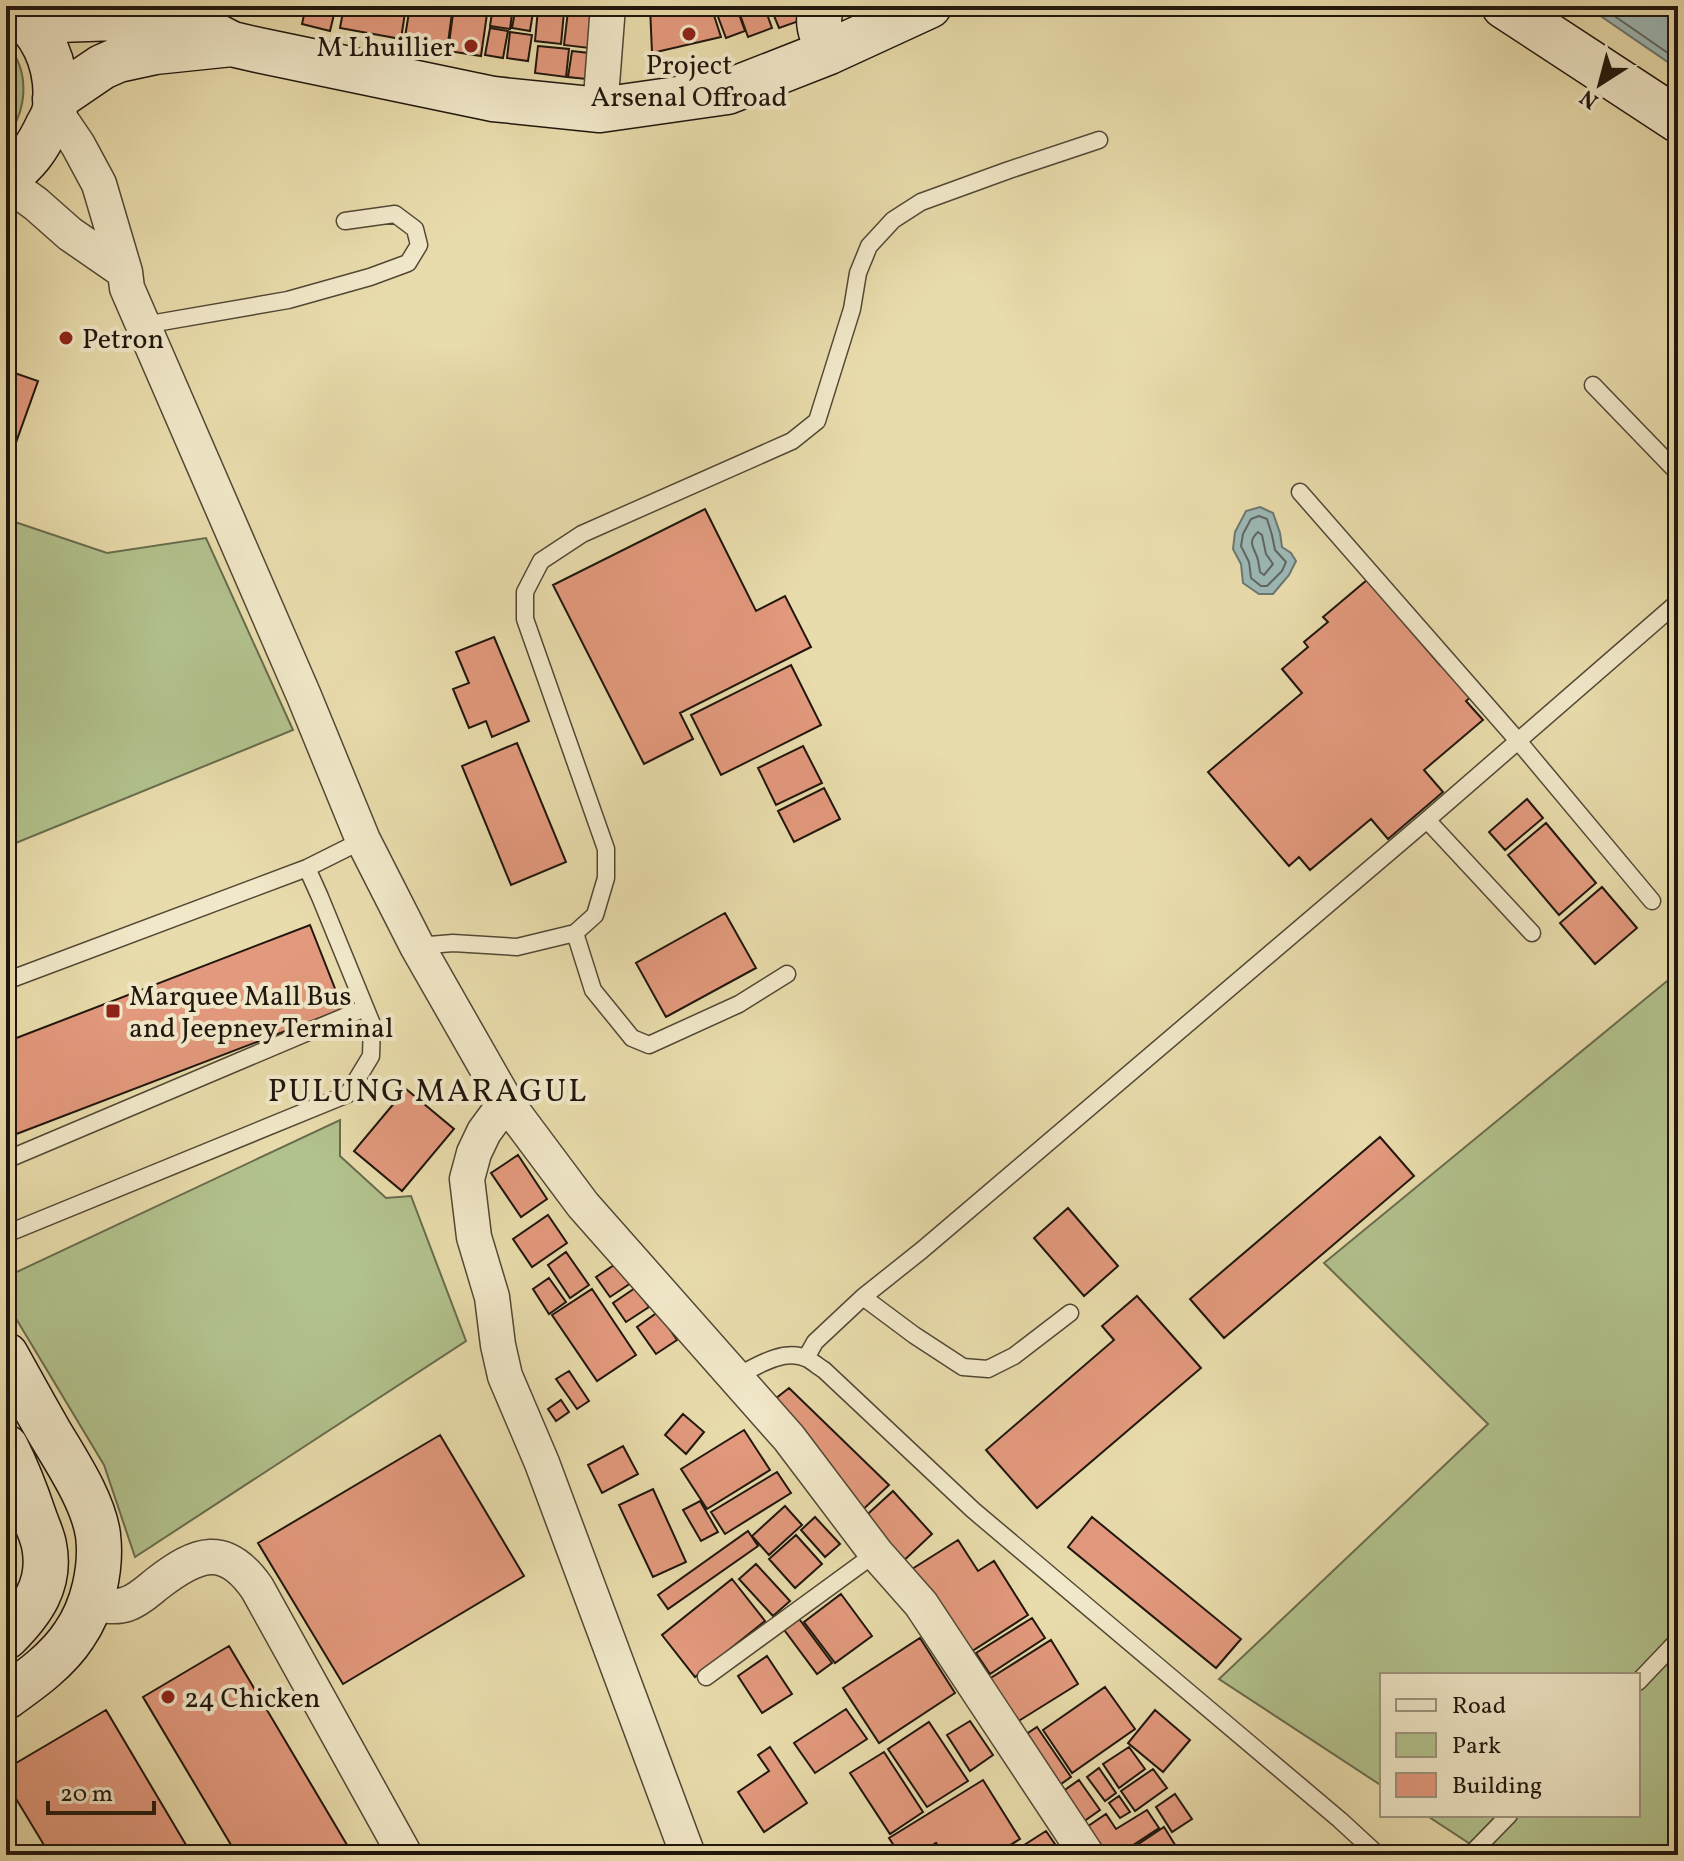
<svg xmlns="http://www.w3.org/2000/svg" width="1684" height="1861" viewBox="0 0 1684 1861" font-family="Vollkorn,serif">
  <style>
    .green { fill: #b2c28d; stroke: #686c4d; stroke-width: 2 }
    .water { fill: #9db8b6; stroke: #6b7772; stroke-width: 2 }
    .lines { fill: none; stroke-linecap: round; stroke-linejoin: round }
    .shore { stroke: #5e6762; stroke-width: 2 }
    .building { fill: #e3997d; stroke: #1f160d; stroke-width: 2 }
    .lane-casing { stroke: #524835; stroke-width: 19 }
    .street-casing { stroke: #524835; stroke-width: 37 }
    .secondary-casing { stroke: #1f160d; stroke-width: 47 }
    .lane { stroke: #f1e8c9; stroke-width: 16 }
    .street { stroke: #f1e8c9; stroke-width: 34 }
    .secondary { stroke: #f1e8c9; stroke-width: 44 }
    .poi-dot { fill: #8f2418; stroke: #f1e8c9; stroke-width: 3 }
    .labels { text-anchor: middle; stroke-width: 8; stroke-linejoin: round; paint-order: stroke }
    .poi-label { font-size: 28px; fill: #1f160d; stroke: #f1e8c9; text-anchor: start }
    .quarter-label { font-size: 32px; letter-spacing: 2px; fill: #1f160d; stroke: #f1e8c9 }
  </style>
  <rect width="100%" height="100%" fill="#e9dcac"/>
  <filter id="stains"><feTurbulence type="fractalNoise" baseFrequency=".0025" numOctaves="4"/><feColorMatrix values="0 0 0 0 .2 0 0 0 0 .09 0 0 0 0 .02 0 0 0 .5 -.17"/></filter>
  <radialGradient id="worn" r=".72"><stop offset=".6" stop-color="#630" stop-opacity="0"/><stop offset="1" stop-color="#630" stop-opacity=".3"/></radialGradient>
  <path class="green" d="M6,41C10,48 16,56 19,64C28,88 23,118 6,137Z
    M6,519L107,553L206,538L293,730L6,847Z
    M1678,972V1855H1487L1426,1815H1638V1675H1382V1786L1219,1679L1488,1424L1324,1263Z
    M340,1120V1156L386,1198L411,1196L466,1341L135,1557L104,1465L6,1302V1277Z"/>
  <path class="water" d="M1586,6H1678V69Z
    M1260,507L1273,513L1280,533L1282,547L1291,553L1296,561L1289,575L1273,594H1259L1243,583L1241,564L1233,549L1235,532L1246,511Z"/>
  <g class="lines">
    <path class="shore" d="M1600,6L1678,60
      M1259,516L1267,519L1272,535L1275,550L1286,562L1282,571L1267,586H1261L1251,578L1249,562L1241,546L1243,534L1251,519Z
      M1258,532L1262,535L1266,554L1273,564L1264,575L1260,572C1260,571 1258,560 1258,560C1255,548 1246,543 1258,532Z"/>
  </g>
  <path class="building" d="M306,6H336L330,31L302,24Z
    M344,6H406L401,39L340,28Z
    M410,6H453L447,50L404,43Z
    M454,6L488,7L481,56L448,51Z
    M493,6H513L510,29L490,26Z
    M516,6H534L530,31L512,28Z
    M561,6H591L590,10Z
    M650,6H711L721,37L652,53Z
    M714,6H736L745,31L726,38Z
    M737,6H764L772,28L748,37Z
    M770,6H793L799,21L779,28Z
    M538,9L564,12L561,44L535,41Z
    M568,11L593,14L589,48L564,45Z
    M490,28L508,31L503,58L485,55Z
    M510,32L532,35L528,61L507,58Z
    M538,46L569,49L566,77L535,73Z
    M572,51L589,53L586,79L568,77Z
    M6,370L38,381L14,448L6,446Z
    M705,509L756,611L785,596L811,647L680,713L693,739L644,764L553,585Z
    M1367,580L1440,665L1443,663L1472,696L1466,701L1483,720L1424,770L1443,792L1388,839L1371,819L1310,870L1299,857L1289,866L1208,772L1302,693L1282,669L1308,647L1304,642L1328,622L1323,617Z
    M494,637L529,721L492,737L486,721L469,728L453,689L469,683L456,652Z
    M791,665L821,725L721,775L691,715Z
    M517,743L566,862L511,885L462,766Z
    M803,746L822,783L776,805L758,768Z
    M824,788L840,819L794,842L778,811Z
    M1527,799L1543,818L1505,850L1489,832Z
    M1546,823L1596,883L1559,915L1508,855Z
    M1602,887L1637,928L1595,964L1560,923Z
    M725,913L756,968L666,1017L636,963Z
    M310,925L343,1009L6,1138V1042Z
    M406,1089L454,1129L402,1191L354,1151Z
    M1380,1137L1414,1176L1224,1338L1190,1299Z
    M518,1155L547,1199L521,1217L491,1173Z
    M1068,1208L1118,1266L1084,1296L1034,1238Z
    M548,1215L567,1243L532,1267L513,1239Z
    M566,1252L589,1285L570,1298L548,1265Z
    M617,1263L631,1283L610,1297L596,1277Z
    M549,1278L566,1302L549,1314L533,1289Z
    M635,1288L649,1307L626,1322L613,1303Z
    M592,1289L636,1355L597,1381L552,1315Z
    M1137,1296L1201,1368L1037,1508L986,1450L1114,1340L1102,1326Z
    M658,1312L677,1340L656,1354L637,1327Z
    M569,1371L589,1401L577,1409L556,1379Z
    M789,1388L889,1485L855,1517L766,1406Z
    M561,1400L569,1412L556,1421L548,1409Z
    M683,1414L704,1432L686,1454L665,1435Z
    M744,1430L770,1470L707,1509L681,1469Z
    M440,1435L524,1576L343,1684L258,1543Z
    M623,1446L638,1474L602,1493L588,1465Z
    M777,1472L791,1493L725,1534L711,1512Z
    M653,1489L686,1562L653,1577L619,1505Z
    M893,1491L932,1534L899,1565L859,1522Z
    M700,1501L718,1532L701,1541L683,1510Z
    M785,1506L802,1525L769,1555L752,1536Z
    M815,1517L840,1544L825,1557L801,1530Z
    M1092,1517L1241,1639L1216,1668L1068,1547Z
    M748,1531L758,1546L668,1609L658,1595Z
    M796,1535L822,1564L795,1588L769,1559Z
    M958,1540L978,1571L994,1561L1028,1615L966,1655L912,1569Z
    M756,1564L790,1601L773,1616L739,1579Z
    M732,1579L765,1621L695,1677L662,1635Z
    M841,1594L872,1636L835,1663L804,1622Z
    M797,1616L832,1663L817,1674L782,1627Z
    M1032,1618L1045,1638L990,1674L976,1653Z
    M920,1638L955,1693L879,1743L843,1688Z
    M1051,1640L1078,1684L1017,1722L989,1679Z
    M229,1646L353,1855H237L143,1697Z
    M767,1656L792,1694L762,1713L738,1676Z
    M1105,1687L1135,1729L1072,1773L1043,1730Z
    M846,1709L867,1739L815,1773L794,1743Z
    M106,1710L192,1855H50L12,1792L7,1795L6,1769Z
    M1155,1710L1190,1740L1163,1772L1128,1743Z
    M970,1721L993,1755L970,1771L947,1735Z
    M929,1722L968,1781L927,1807L888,1749Z
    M1037,1727L1071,1777L1051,1791L1016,1741Z
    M770,1747L807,1803L764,1832L738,1792L769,1771L758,1755Z
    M1129,1747L1145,1769L1119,1788L1103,1764Z
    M884,1752L923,1812L890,1834L850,1773Z
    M1099,1768L1116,1793L1105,1801L1087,1777Z
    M1153,1769L1167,1788L1135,1811L1121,1791Z
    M983,1780L1020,1839L994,1855H944L936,1843L918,1855H900L889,1838Z
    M1079,1780L1100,1810L1073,1829L1052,1799Z
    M1175,1794L1192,1819L1172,1832L1156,1807Z
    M1119,1796L1130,1812L1120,1818L1109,1803Z
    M1147,1810L1159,1828L1118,1855H1089L1075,1835L1106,1814L1116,1829Z
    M1164,1827L1177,1848L1166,1855H1122Z
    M1046,1831L1059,1850L1051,1855H1026L1021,1847Z
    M1295,1847L1301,1855H1285Z"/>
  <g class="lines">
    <g class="lane-casing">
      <path id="lane" d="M144,325L288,300L370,277L408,263L419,245L415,229L395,214L345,221
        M1593,385L1678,473
        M1300,492L1519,742L1652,901
        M1427,820L1532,933
        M575,933L593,990L632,1038L649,1045L739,1004L787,974
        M417,946L453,943L517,947L575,933L595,915L606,878V849L525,619V592L541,561L582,534L792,441L817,421L852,309L858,273L869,246L893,220L921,202L1009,170L1099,140
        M6,981L307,868L363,840
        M6,1160L365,1008
        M6,1234L348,1094L371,1056L372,1024L320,897L307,868
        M863,1297L914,1335L963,1367L988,1369L1014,1356L1070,1313
        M806,1358L815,1342L863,1297L922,1250L1427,820L1678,602
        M734,1378C755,1367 784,1347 808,1359C813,1362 819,1367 824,1370L973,1510L1340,1820L1378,1855
        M706,1677L876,1553
        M1638,1682L1678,1640
        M1470,1855L1509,1815"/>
    </g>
    <g class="street-casing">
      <path id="street" d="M600,110L608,6
        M55,111L78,145L99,184L125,272L127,288L304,696L363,840L417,946L506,1102L583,1205L789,1438L876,1553L921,1604L1087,1855
        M6,182L36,204L70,234L125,272
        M506,1102L484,1132L474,1153L467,1179L474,1237L492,1297L498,1345L505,1376L542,1463L688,1855
        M90,1604C102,1605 116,1608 127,1604C139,1600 149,1590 158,1583C197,1553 225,1542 257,1588L405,1855"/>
    </g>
    <g class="secondary-casing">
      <path id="secondary" d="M822,6C815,23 822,36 829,52
        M1504,6L1678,120
        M24,17L58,20L177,16L232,44L258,50L493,99L600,110L727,92L829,52L929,6
        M55,99L102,67L118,60L155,52L232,44
        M6,178C27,162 37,149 48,125C51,120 54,114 55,108C59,66 44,31 10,6
        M6,1355C20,1380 34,1406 48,1430C66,1461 93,1500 98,1535C102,1568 93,1608 74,1635C58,1660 30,1680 6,1697
        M6,1447C17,1469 26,1492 34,1516C37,1525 42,1535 44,1545C52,1584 32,1611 6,1637"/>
    </g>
    <use href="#lane" class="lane"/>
    <use href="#street" class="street"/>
    <use href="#secondary" class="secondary"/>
  </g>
  <g class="poi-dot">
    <circle cx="689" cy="34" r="8"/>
    <circle cx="471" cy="46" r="8"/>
    <circle cx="66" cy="338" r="8"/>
    <rect x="105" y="1003" width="16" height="16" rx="4"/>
    <circle cx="168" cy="1697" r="8"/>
  </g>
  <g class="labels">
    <g class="poi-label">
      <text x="455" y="56" text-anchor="end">M Lhuillier</text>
      <text x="689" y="74" text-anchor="middle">Project<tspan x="689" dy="32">Arsenal Offroad</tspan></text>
      <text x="82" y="348">Petron</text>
      <text x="129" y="1005">Marquee Mall Bus<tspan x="129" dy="32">and Jeepney Terminal</tspan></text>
      <text x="184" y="1707">24 Chicken</text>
    </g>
    <g class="quarter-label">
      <text x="428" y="1101">PULUNG MARAGUL</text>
    </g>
  </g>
  <rect width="1684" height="1861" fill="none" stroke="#e9dcac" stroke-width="32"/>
  <rect x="8" y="8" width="1668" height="1845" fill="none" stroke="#1f160d" stroke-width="4"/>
  <rect x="16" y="16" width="1652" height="1829" fill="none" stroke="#1f160d" stroke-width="2"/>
  <rect x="1380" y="1673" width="260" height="144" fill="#f1e8c9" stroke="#9d947e" stroke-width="2"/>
  <rect x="1396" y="1699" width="40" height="12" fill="#f1e8c9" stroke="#9d947e" stroke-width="2"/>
  <text x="1452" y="1713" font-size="24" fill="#1f160d">Road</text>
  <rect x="1396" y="1733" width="40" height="24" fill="#b2c28d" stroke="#9d947e" stroke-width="2"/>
  <text x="1452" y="1753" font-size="24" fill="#1f160d">Park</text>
  <rect x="1396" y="1773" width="40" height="24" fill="#e3997d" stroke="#9d947e" stroke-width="2"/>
  <text x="1452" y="1793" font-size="24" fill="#1f160d">Building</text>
  <g transform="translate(1600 84) rotate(216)" stroke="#f1e8c9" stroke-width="6" paint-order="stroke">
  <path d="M0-6L14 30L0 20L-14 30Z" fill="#1f160d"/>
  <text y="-12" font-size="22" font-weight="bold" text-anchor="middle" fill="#1f160d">N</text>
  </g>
  <path d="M48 1801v12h106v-12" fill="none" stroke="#1f160d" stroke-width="4"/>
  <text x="60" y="1801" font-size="24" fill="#1f160d" stroke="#f1e8c9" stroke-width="6" paint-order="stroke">20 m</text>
  <rect width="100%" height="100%" filter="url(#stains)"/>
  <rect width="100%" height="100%" fill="url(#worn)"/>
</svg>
